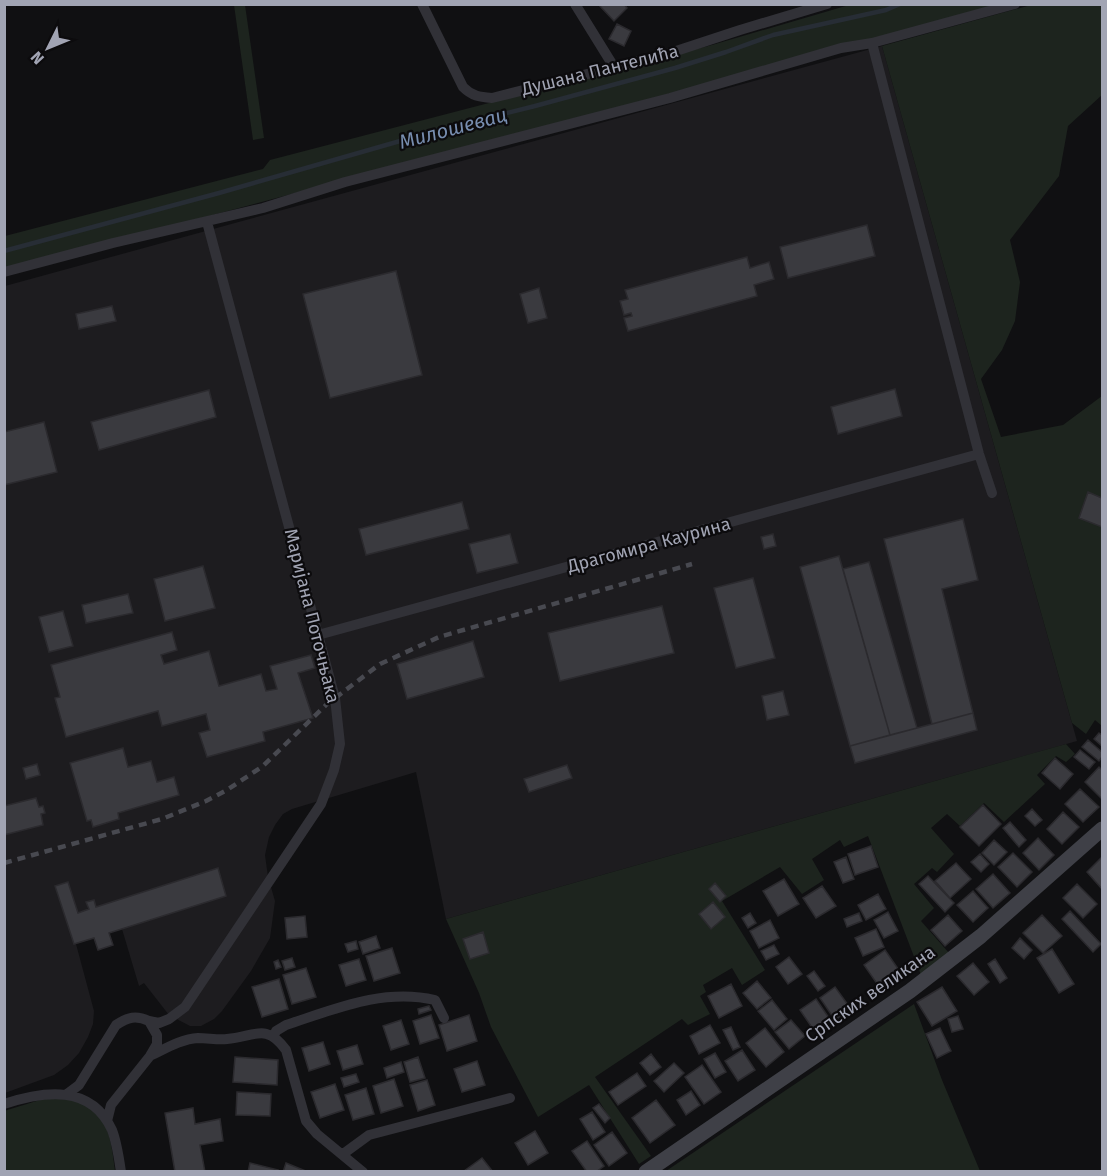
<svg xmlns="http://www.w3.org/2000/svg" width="1107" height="1176" viewBox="0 0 1107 1176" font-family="'Fira Sans',sans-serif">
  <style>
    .built { fill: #1d1c1f }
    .green { fill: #1d241e }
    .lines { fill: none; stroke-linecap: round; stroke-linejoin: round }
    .stream { stroke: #272d35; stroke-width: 4.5 }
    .building { fill: #3a3a3f; stroke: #2b2a2e; stroke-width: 1.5 }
    .minor { stroke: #313137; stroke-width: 10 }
    .secondary { stroke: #3f4047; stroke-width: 15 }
    .rail { stroke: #484950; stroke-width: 4.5; stroke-dasharray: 8 6; stroke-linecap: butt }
    .labels { text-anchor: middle; stroke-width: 4.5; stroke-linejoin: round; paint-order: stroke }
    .street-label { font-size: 18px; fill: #a1a4b3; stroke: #0c0b0d }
    .water-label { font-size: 20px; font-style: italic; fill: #778daf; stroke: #0c0b0d }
  </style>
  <rect width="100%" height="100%" fill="#101012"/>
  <path class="built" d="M882,46L1077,741L446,919L416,772L292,809L283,814L275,825L269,837L265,855L268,877L275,901L270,938L251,971L222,1011L214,1019L201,1026H190L169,1015L144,983L139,986L122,929L76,944L94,1011L93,1024L88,1037L79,1053L68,1065L54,1075L5,1093V286Z"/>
  <path class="green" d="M234,5H245L264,138L253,140Z
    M849,5H1004L5,270V236L263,169L270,160L712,45Z
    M1031,5H1102V95L1068,126L1059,176L1010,240L1020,282L1015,321L1002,350L981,379L1001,437L1063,425L1102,396V726L1095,720L1086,734L1072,723L882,46Z
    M1066,744L1075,754L1066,762L1056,756L1037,775L1045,784L1004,822L984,803L960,826L947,814L931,828L954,854L937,872L932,868L914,884L934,908L921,921L949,953L921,975L868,836L844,847L840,840L812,859L824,880L802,894L780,867L722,901L765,970L742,985L732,968L703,985L706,992L700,996L710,1014L688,1025L682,1019L595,1077L651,1156L639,1164L589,1085L538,1117L491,1027L479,993L446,919Z
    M914,1004L942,1080L980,1171H666Z
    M53,1096C63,1098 76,1100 86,1104C110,1116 112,1148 115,1171H5L4,1111Z"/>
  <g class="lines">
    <path class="stream" d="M4,251L219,193L435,131L535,106L675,68L726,52L773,35L886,10L900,4"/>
  </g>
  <path class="building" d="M598,4H624L627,8L614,21Z
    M617,24L631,31L624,46L609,39Z
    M867,225L875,256L788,278L780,247Z
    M747,257L750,268L769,262L774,279L754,285L757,296L628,331L624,318L632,316L631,313L624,315L620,301L628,299L625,290Z
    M396,271L422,375L330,398L303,294Z
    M539,288L547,318L528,323L520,294Z
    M112,306L116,321L79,329L76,314Z
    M895,389L902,416L838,434L831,407Z
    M209,390L216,417L99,450L91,422Z
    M44,422L57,472L4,485V432Z
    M1088,492L1102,498V527L1079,518Z
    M462,502L469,529L366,555L359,529Z
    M963,519L978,580L942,589L973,713L932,724L884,539Z
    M510,534L518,563L477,573L469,544Z
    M773,534L776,546L764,549L761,537Z
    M839,556L890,735L850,746L800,567Z
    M869,562L917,728L890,735L843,569Z
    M203,566L215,608L165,621L154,579Z
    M753,578L775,658L736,668L714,588Z
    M128,594L133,613L86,623L82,605Z
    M662,606L674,653L560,681L548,633Z
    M63,611L73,646L49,652L39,617Z
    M172,632L177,650L161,655L164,664L209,651L219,686L261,674L266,691L277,689L270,666L311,655L315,668L298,673L313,718L263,732L265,741L207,757L199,733L210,730L206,714L162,726L158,711L66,737L55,698L60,697L51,665Z
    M473,641L484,677L407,699L397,664Z
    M783,691L789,715L767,720L762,696Z
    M973,713L977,730L855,763L850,746Z
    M1099,733L1102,735V746L1094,739Z
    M1088,740L1102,752V757L1099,761L1082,747Z
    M123,748L128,767L151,761L157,782L174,777L179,795L118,813L119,819L93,827L91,820L87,821L70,763Z
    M1080,750L1095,762L1089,769L1074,757Z
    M1055,758L1073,774L1060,789L1042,773Z
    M37,764L40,775L26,779L23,768Z
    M567,765L572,778L529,792L524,779Z
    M1099,767L1102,770V799L1085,782Z
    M1080,789L1099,807L1083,822L1065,804Z
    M36,798L39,807L43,806L45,813L41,814L43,825L4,835V806Z
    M983,805L1001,824L979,846L960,827Z
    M1032,809L1042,820L1035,826L1025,816Z
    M1063,812L1079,827L1062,844L1047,829Z
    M1010,822L1026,840L1019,847L1003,828Z
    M1038,838L1054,855L1039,870L1023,853Z
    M994,840L1007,852L994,865L982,853Z
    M871,846L878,867L855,875L848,854Z
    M1013,853L1032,872L1017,887L998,867Z
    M980,854L989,864L981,872L971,862Z
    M846,857L854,879L843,883L834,862Z
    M1102,857V889L1087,872Z
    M956,863L971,879L950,898L935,881Z
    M218,868L226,896L109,933L113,945L98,950L94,938L74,944L55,886L68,882L78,913L89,909L86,902L94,900L96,907Z
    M993,874L1010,893L993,908L976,889Z
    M928,876L954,903L945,912L919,884Z
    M784,879L799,904L778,916L763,891Z
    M715,883L726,896L720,902L709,889Z
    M1077,884L1097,904L1083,918L1063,898Z
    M822,886L836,906L816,918L803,898Z
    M973,891L988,908L973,922L957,905Z
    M878,894L886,909L866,920L858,905Z
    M713,902L725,917L711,929L699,914Z
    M1070,911L1101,944L1093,952L1062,919Z
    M888,912L898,931L884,938L874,920Z
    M750,913L756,923L748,928L742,918Z
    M859,913L862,921L847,927L844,919Z
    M948,915L962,931L945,946L931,930Z
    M1042,915L1062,936L1043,953L1023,933Z
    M305,916L307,937L287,939L285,918Z
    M770,920L779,938L759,948L750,931Z
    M876,929L884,947L863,956L855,938Z
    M483,932L489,953L470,959L463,939Z
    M376,936L380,948L363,954L359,942Z
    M1020,938L1032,950L1024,959L1012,948Z
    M356,941L358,949L348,952L345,944Z
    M774,945L779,954L766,960L761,951Z
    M392,948L400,973L374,981L366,956Z
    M1052,949L1074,984L1059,993L1037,958Z
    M885,950L901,973L880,988L864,965Z
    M789,957L802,974L788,984L776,967Z
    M292,958L295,967L285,970L282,961Z
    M359,959L366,980L346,986L339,965Z
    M995,959L1007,978L1000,983L988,964Z
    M278,960L281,967L276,969L274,962Z
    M973,963L989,982L974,995L957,976Z
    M306,968L316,997L292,1004L283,975Z
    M814,971L825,986L818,991L807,976Z
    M279,979L288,1009L262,1017L252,987Z
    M757,981L771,998L757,1009L743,993Z
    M731,984L742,1006L719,1018L708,996Z
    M835,987L851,1009L835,1020L820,998Z
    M942,987L957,1011L932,1026L917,1002Z
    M816,999L829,1018L813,1029L800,1010Z
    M772,1000L787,1019L774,1030L758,1011Z
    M429,1006L431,1010L419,1014L418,1009Z
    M431,1015L439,1038L420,1044L413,1021Z
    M469,1015L477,1041L447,1051L439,1025Z
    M958,1016L963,1029L952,1032L948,1019Z
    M401,1020L409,1044L391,1050L383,1026Z
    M791,1020L805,1036L789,1049L775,1032Z
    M710,1025L720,1043L699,1054L690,1036Z
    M731,1027L740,1047L733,1050L723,1030Z
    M765,1028L784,1052L766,1067L746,1043Z
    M940,1028L951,1051L937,1058L926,1034Z
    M323,1042L330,1064L309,1071L302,1048Z
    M357,1045L363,1064L343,1070L337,1051Z
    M742,1050L755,1070L738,1081L725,1061Z
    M715,1053L726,1072L715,1078L704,1059Z
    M651,1054L661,1067L650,1075L640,1063Z
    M235,1057L278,1060L277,1085L233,1082Z
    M418,1057L425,1078L410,1082L404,1062Z
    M477,1061L485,1085L462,1092L454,1069Z
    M401,1062L404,1072L387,1078L384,1068Z
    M674,1063L684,1073L664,1092L654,1081Z
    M702,1065L721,1092L704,1104L685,1077Z
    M637,1073L646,1086L618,1105L609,1092Z
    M356,1074L359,1082L344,1087L341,1078Z
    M394,1079L403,1106L381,1113L373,1086Z
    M427,1080L435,1105L418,1111L410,1085Z
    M335,1084L344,1110L320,1118L311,1092Z
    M366,1088L374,1114L353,1120L345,1095Z
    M691,1091L700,1105L686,1115L677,1100Z
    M237,1092L271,1094L270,1116L236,1115Z
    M656,1100L675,1125L650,1143L632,1118Z
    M599,1104L610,1118L605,1123L593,1108Z
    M193,1108L195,1124L220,1119L223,1141L200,1145L205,1172H175L165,1113Z
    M592,1112L605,1132L593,1140L580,1119Z
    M535,1131L548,1153L528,1165L515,1143Z
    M612,1132L627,1153L609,1166L594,1145Z
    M587,1141L604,1166L596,1172H587L572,1151Z
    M482,1158L493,1172L464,1171Z
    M250,1163L278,1170L277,1172H248Z
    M286,1163L308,1172H283Z"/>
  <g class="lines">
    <path class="minor" d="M422,4L463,87C472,96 479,97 492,98L667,54L740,30L827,4
      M575,4L614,67
      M872,43L979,454L992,493
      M4,272L113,243L263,208L345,182L670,98L841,48L872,43L1015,4
      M318,635L979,454
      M149,1021L159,1023L169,1019L185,1007L321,804L334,770L340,744L335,698L207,222
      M274,1036L276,1031L286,1025C335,1009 383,988 435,1000L444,1018
      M150,1056C165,1049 181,1039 198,1038C208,1038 218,1040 227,1039C254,1037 266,1022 286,1050L306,1121L317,1134L363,1172
      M67,1094L79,1085L116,1025C128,1017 136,1015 149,1021L157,1035V1044L150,1056L111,1105L107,1121
      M4,1104C44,1091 91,1084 112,1130C117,1143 119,1158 121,1172
      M343,1154L369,1135L510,1098"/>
    <path class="secondary" d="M646,1172L910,991L981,936L1102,829"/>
    <path class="rail" d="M4,863L162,819L206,801L227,790L263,766L326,705L380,664L439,637L692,564"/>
  </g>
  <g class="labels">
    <g class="street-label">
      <text transform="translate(600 70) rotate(-14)" y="6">Душана Пантелића</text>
      <text transform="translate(649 545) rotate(-15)" y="6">Драгомира Каурина</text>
      <text transform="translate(312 616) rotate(76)" y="6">Маријана Поточњака</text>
      <text transform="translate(870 994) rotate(-35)" y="6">Српских великана</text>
    </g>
    <g class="water-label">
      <text transform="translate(453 128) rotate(-15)" y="7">Милошевац</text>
    </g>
  </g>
  <rect width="1107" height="1176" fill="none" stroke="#a1a4b3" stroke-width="12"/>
  <g transform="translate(48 48) rotate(227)" stroke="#0c0b0d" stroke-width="4.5" paint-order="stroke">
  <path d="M0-4.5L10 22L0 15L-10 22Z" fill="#a1a4b3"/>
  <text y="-9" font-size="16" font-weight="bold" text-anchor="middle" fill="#a1a4b3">N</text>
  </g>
</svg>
